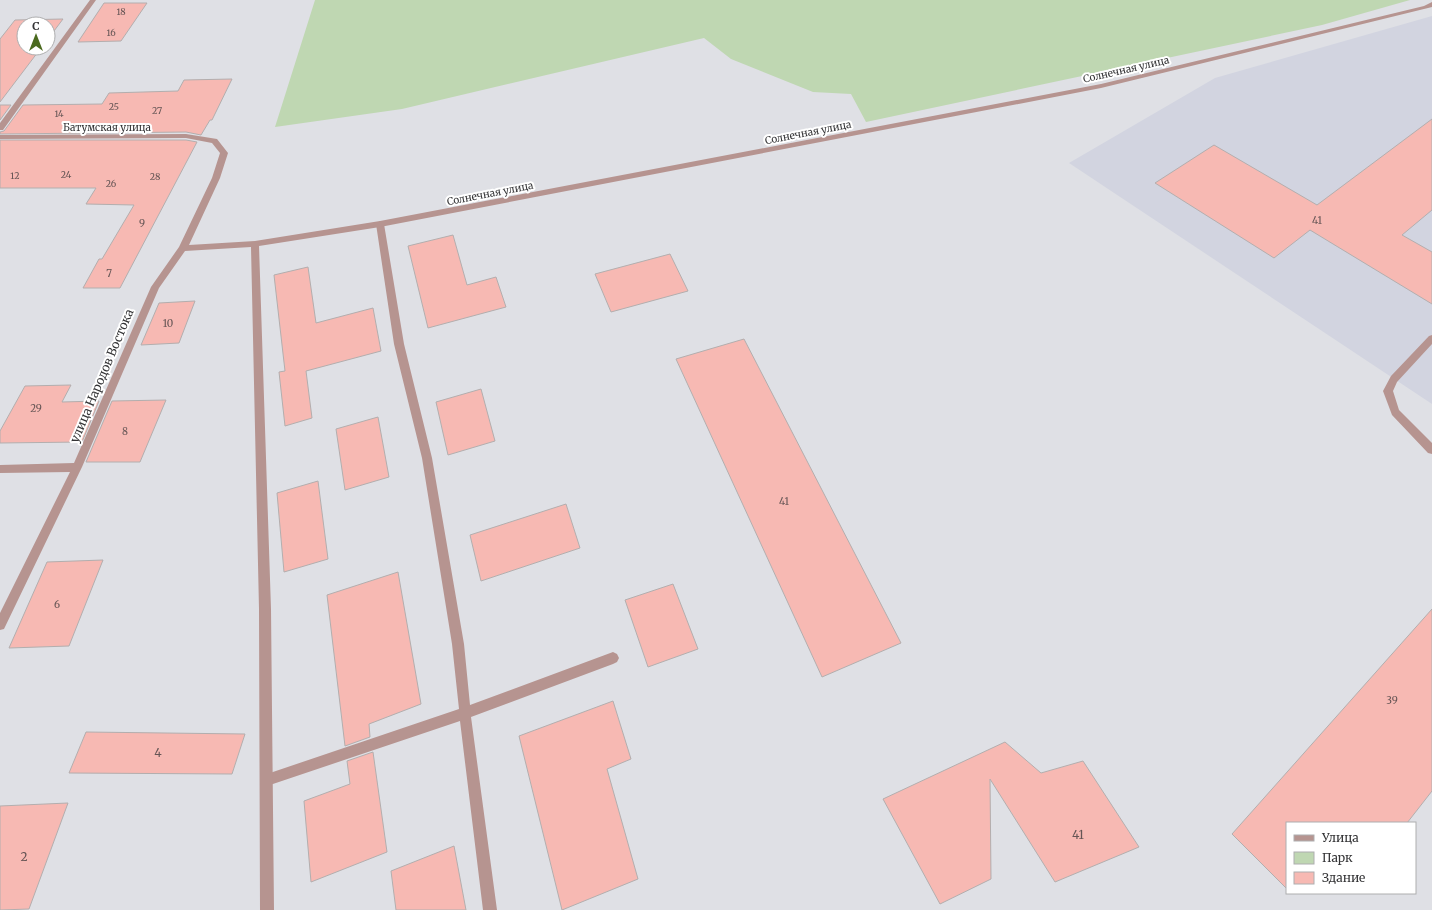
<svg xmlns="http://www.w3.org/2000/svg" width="1432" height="910" viewBox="0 0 1432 910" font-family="Merriweather,serif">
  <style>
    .built { fill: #d2d4e0 }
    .green { fill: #bfd7b2 }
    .building { fill: #f7b9b3; stroke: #b3aeae }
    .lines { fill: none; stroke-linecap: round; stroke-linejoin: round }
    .lane { fill: #b69490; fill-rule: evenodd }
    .street { fill: #b69490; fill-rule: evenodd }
    .labels { text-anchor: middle; stroke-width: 4; stroke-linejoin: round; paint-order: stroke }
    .far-number-label { font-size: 9px; fill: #655555 }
    .far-street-label { font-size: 10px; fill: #343436; stroke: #fff }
    .number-label { font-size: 10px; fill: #655555 }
    .street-label { font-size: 12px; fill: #343436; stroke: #fff }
    .near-number-label { font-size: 12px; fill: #655555 }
  </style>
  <rect width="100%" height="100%" fill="#dfe0e5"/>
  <path class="built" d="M1432,16V404L1069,163L1215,78Z"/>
  <path class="green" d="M315,0H1410L1322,25L866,122L851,94L813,92L731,59L704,38L402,109L275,127Z"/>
  <path class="building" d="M104,3H147L121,41L78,42Z
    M63,19L48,39V24H24V48H41L0,102V39L15,20Z
    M232,79L212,120H210L201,135L186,132L0,134V132L4,131L23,105L102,104L109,93L178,91L184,80Z
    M0,105H11L0,120Z
    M1432,119V210L1402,235L1432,252V304L1310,230L1274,258L1155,183L1214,145L1317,205Z
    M0,140H186L197,142L120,288H83L99,259H102L134,205L86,204L96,188H0Z
    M453,235L467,285L496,277L506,307L428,328L408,246Z
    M670,254L688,291L611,312L595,274Z
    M308,267L316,323L373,308L381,351L306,371L312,418L285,426L279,372L285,371L274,275Z
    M195,301L179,343L141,345L159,303Z
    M744,339L901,643L822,677L676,359Z
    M71,385L62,402L99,401L82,442L0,443V431L25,386Z
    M481,389L495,441L448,455L436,402Z
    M166,400L140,462H86L112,401Z
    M378,417L389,477L345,490L336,429Z
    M318,481L328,559L284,572L277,493Z
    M566,504L580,548L481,581L470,535Z
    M103,560L69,646L9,648L47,562Z
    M398,572L421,704L369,724L370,737L345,746L327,595Z
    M673,584L698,649L648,667L625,600Z
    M1432,609V791L1407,823H1287V889L1232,834Z
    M613,701L631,759L607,769L638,879L562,910L519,736Z
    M86,732L245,734L232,774L69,773Z
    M1005,742L1041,773L1083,761L1139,847L1055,882L990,779L991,879L940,904L883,799Z
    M373,752L387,852L311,882L304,801L350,784L347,761Z
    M68,803L29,909L0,910V806Z
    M454,846L466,910H396L391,871Z"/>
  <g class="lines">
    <path class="lane" d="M380,221L384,224L404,344L432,458L464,644L470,705L613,652L617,654L619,658L617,662L613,664L471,717L497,910H483L460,721L267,786L263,784L261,780L263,776L267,774L459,709L452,644L422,458L394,344L376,224Z
      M1432,335V344L1397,382L1393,391L1399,410L1432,443V454L1428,453L1392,415L1383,391L1391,376L1429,336Z"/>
    <path class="street" d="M90,0H96L3,130H0V123Z
      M1432,2V7L1428,8L1101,88L380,227L259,246L271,609L274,910H260L259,609L251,247L185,251L159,288L82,467L4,629L0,630V613L70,472L0,473V465L74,463L151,287L179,247L212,178L220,153L212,143L186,138L0,139V135L186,134L217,139L228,153L220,178L189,245L255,241L380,221L1101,84L1424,6Z"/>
  </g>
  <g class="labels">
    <g class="far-number-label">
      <text x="121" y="15">18</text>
      <text x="111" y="36">16</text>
      <text x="114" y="110">25</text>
      <text x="157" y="114">27</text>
      <text x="59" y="117">14</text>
      <text x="66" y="178">24</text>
      <text x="15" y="179">12</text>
      <text x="155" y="180">28</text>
      <text x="111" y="187">26</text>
    </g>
    <g class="far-street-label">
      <text transform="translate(1126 69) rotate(-13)" y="4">Солнечная улица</text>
      <text x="107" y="131">Батумская улица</text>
      <text transform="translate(808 132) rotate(-11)" y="4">Солнечная улица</text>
      <text transform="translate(490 193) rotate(-11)" y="4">Солнечная улица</text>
    </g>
    <g class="number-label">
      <text x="1317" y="224">41</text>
      <text x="142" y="227">9</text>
      <text x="109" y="277">7</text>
      <text x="168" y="327">10</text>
      <text x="36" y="412">29</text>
      <text x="125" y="435">8</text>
      <text x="784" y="505">41</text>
      <text x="57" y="608">6</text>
      <text x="1392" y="704">39</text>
    </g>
    <g class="street-label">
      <text transform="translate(102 376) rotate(-67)" y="4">улица Народов Востока</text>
    </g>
    <g class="near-number-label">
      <text x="158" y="757">4</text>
      <text x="1078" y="839">41</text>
      <text x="24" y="861">2</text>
    </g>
  </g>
  <rect x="1286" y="822" width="130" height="72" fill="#ffffff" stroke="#aeaeaf"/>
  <rect x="1294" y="835" width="20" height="6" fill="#b69490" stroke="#aeaeaf"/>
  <text x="1322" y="842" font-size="12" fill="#343436">Улица</text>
  <rect x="1294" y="852" width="20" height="12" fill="#bfd7b2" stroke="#aeaeaf"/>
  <text x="1322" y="862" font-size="12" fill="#343436">Парк</text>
  <rect x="1294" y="872" width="20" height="12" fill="#f7b9b3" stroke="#aeaeaf"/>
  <text x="1322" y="882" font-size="12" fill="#343436">Здание</text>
  <g transform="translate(36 36)"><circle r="19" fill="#ffffff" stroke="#aeaeaf"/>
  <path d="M0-3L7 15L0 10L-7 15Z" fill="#4b6a1f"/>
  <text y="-6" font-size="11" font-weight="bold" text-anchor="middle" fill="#343436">С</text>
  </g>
</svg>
